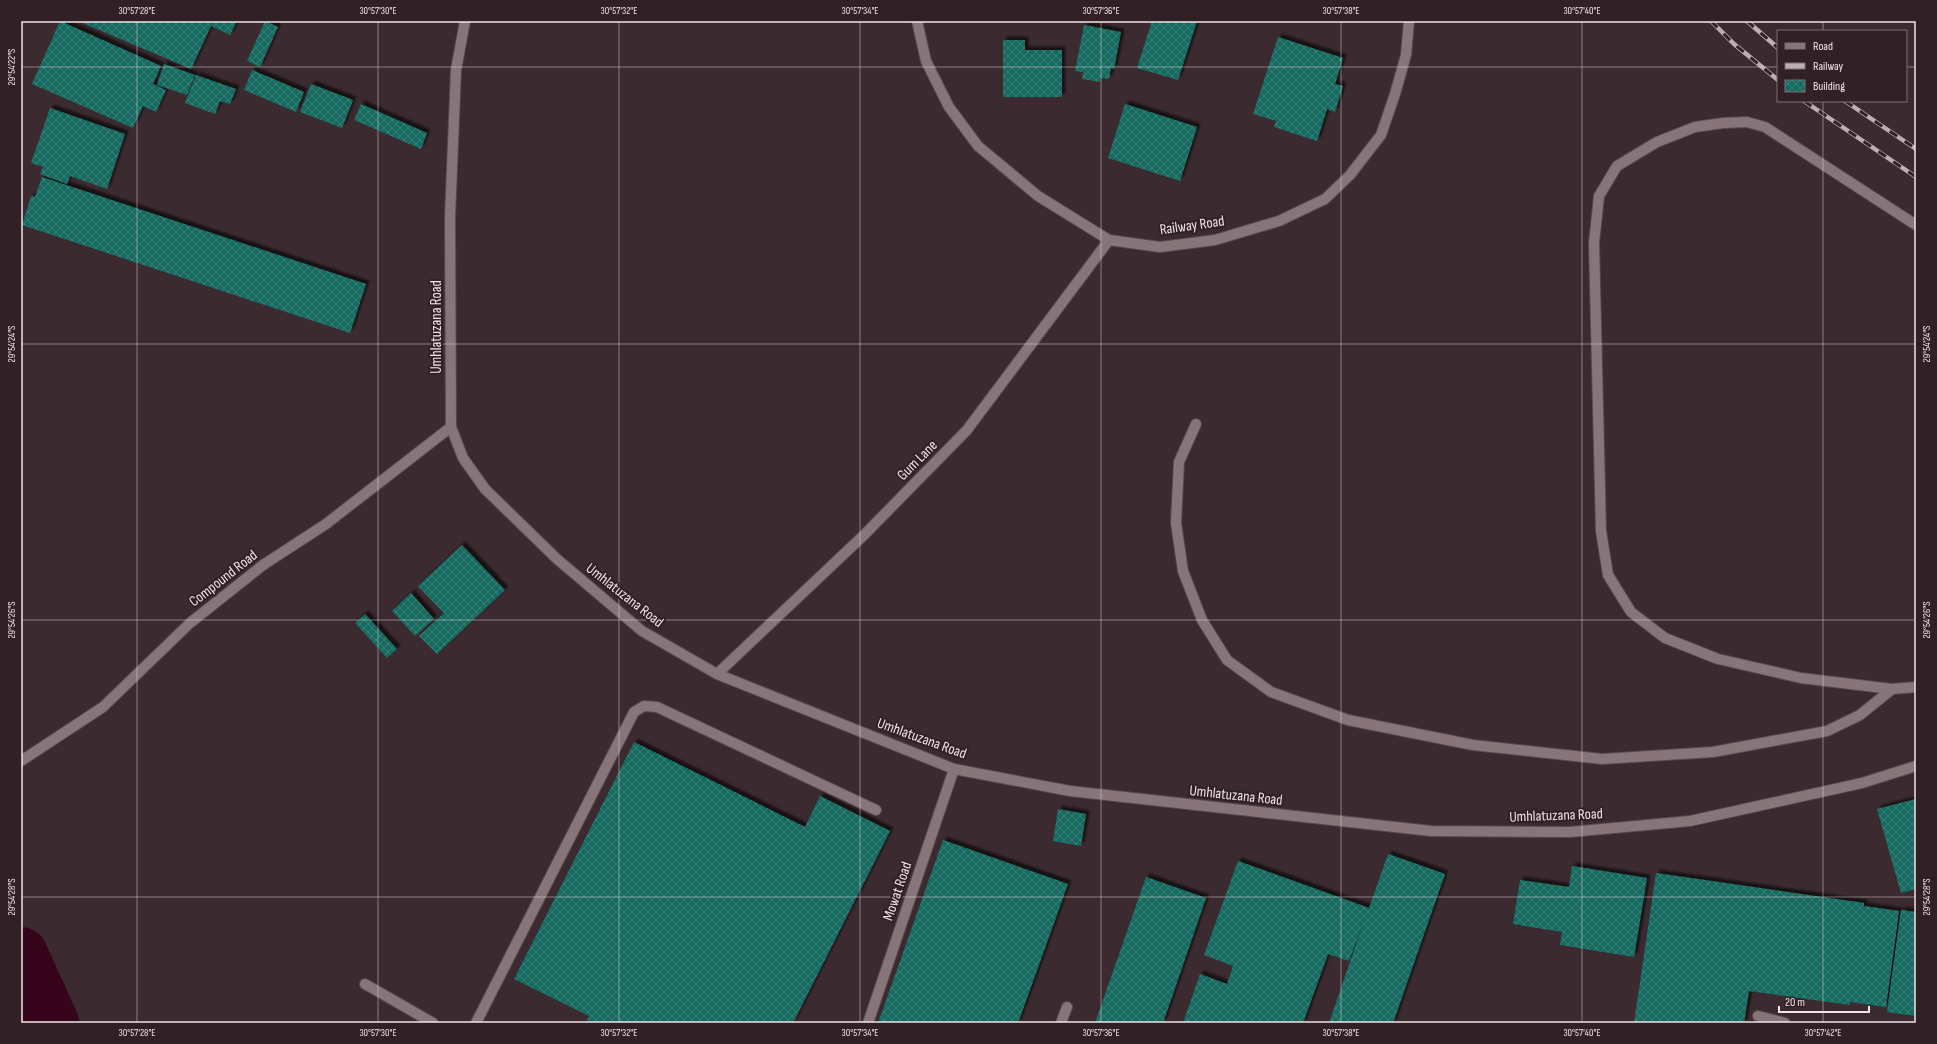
<svg xmlns="http://www.w3.org/2000/svg" width="1937" height="1044" viewBox="0 0 1937 1044" font-family="'Sofia Sans Condensed',sans-serif">
  <style>
    .lines { fill: none; stroke-linecap: round; stroke-linejoin: round }
    .river { stroke: #36051b; stroke-width: 54 }
    .building { fill: url(#building-cross-hatch); filter: url(#shadow) }
    .service-casing { stroke: #584a4e; stroke-width: 12 }
    .minor-casing { stroke: #584a4e; stroke-width: 12 }
    .tertiary-casing { stroke: #584a4e; stroke-width: 12 }
    .service { stroke: #88757a; stroke-width: 10 }
    .minor { stroke: #88757a; stroke-width: 10 }
    .tertiary { stroke: #88757a; stroke-width: 10 }
    .rail-casing { stroke: #bcafb3; stroke-width: 4.5 }
    .rail { stroke: #312126; stroke-width: 3; stroke-dasharray: 9; stroke-linecap: butt }
    .ticks { fill: none; stroke: #f0e5e8; stroke-width: 1; stroke-opacity: 0.45 }
    .labels { text-anchor: middle; stroke-width: 4; stroke-linejoin: round; paint-order: stroke }
    .street-label { font-size: 15px; fill: #f0e5e8; stroke: #312126 }
    .neatline { fill: none; stroke: #f0e5e8; stroke-width: 1.5 }
    .ticks-label { font-size: 10px; text-anchor: middle; fill: #f0e5e8 }
  </style>
  <defs>
    <pattern id="building-cross-hatch" width="8" height="8" patternUnits="userSpaceOnUse"><rect width="8" height="8" fill="#156b5f"/><path d="M0 0l8 8M0 8l8-8" fill="none" stroke="#378076"/></pattern>
    <filter id="shadow"><feDropShadow dx="3.5" dy="-3.5" stdDeviation="1" flood-color="#0009"/></filter>
  </defs>
  <rect width="100%" height="100%" fill="#3b2b30"/>
  <g class="lines">
    <path class="river" d="M21,954L52,1023"/>
  </g>
  <path class="building" d="M60,21L161,66L153,84L166,90L156,112L143,106L133,128L32,84Z
    M78,21H237L230,35L211,26L191,69Z
    M265,21L278,27L260,67L247,61Z
    M1152,21H1197L1178,80L1137,68Z
    M1084,25L1121,32L1114,69L1111,68L1109,79L1101,78L1100,82L1082,79L1083,72L1075,71Z
    M1278,37L1343,58L1335,84L1343,86L1335,112L1327,109L1317,141L1274,127L1276,121L1253,114Z
    M1003,40H1025V50H1062V97H1003Z
    M164,64L195,75L187,95L157,85Z
    M252,70L304,92L296,112L244,90Z
    M196,75L236,89L230,104L220,101L215,114L185,103Z
    M311,84L353,100L342,128L300,112Z
    M361,104L427,133L421,149L354,120Z
    M1125,104L1197,127L1180,181L1108,158Z
    M50,108L125,134L107,189L70,176L67,184L40,174L43,167L31,163Z
    M42,177L366,284L350,333L22,225L31,196L35,197Z
    M462,545L505,590L437,654L419,636L444,613L418,586Z
    M411,593L434,619L415,636L392,611Z
    M365,614L397,649L387,658L355,623Z
    M634,742L805,827L820,796L890,831L793,1023H592L587,1020L589,1016L514,979Z
    M1916,799V889L1901,893L1877,809Z
    M1058,809L1086,814L1081,846L1053,841Z
    M943,840L1068,884L1018,1023H878Z
    M1388,854L1445,874L1393,1023H1329L1365,918L1349,961L1328,954L1303,1023H1183L1200,974L1227,984L1233,966L1204,955L1238,861L1369,908Z
    M1572,866L1647,878L1634,957L1560,945L1562,932L1513,924L1520,880L1569,887Z
    M1656,873L1864,903V906L1899,911L1886,1007L1850,1002V1005L1749,991L1744,1023H1634Z
    M1146,877L1206,898L1163,1023H1095Z
    M1901,910L1916,912V1016L1887,1012Z"/>
  <g class="lines">
    <g class="service-casing">
      <path id="service" d="M1916,225L1765,127L1747,122L1723,123L1695,127L1657,142L1617,166L1599,196L1594,243L1601,531L1608,575L1631,612L1665,638L1718,659L1801,678L1892,689L1916,687
        M1196,424L1179,462L1176,523L1183,571L1202,620L1227,660L1271,692L1348,720L1473,745L1602,759L1713,752L1827,731L1860,715L1892,689
        M21,761L103,707L190,623L263,565L326,524L451,427
        M1758,1016L1785,1023
        M476,1023L634,712L644,706L657,707L876,810
        M1061,1023L1067,1007"/>
    </g>
    <g class="minor-casing">
      <path id="minor" d="M917,21L926,61L949,107L978,146L1038,196L1109,240L1160,247L1215,240L1279,221L1325,199L1350,175L1381,135L1395,94L1406,55L1409,21
        M717,674L864,535L967,430L1109,240
        M365,984L433,1023
        M868,1023L954,769"/>
    </g>
    <g class="tertiary-casing">
      <path id="tertiary" d="M465,21L456,70L450,217L451,427L463,458L485,489L557,559L642,631L717,674L954,769L1070,791L1431,831L1570,832L1690,821L1862,783L1916,766"/>
    </g>
    <use href="#service" class="service"/>
    <use href="#minor" class="minor"/>
    <use href="#tertiary" class="tertiary"/>
    <g class="rail-casing">
      <path id="rail" d="M1711,21L1734,44L1778,80
        M1747,21L1778,48
        M1804,101L1916,177
        M1845,101L1916,149"/>
    </g>
    <use href="#rail" class="rail"/>
  </g>
  <path class="ticks" d="M137,21V1023M378,21V1023M619,21V1023M860,21V1023M1101,21V1023M1341,21V1023M1582,21V1023M1823,21V31M21,67H1778M1906,67H1916M1823,101V1023M21,344H1916M21,620H1916M21,897H1916"/>
  <g class="labels">
    <g class="street-label">
      <text transform="translate(1192 225) rotate(-8)" y="5">Railway Road</text>
      <text transform="translate(436 327) rotate(-90)" y="5">Umhlatuzana Road</text>
      <text transform="translate(917 460) rotate(-45)" y="5">Gum Lane</text>
      <text transform="translate(223 578) rotate(-38)" y="5">Compound Road</text>
      <text transform="translate(625 595) rotate(38)" y="5">Umhlatuzana Road</text>
      <text transform="translate(922 738) rotate(20)" y="5">Umhlatuzana Road</text>
      <text transform="translate(1236 795) rotate(6)" y="5">Umhlatuzana Road</text>
      <text transform="translate(1556 815) rotate(-2)" y="5">Umhlatuzana Road</text>
      <text transform="translate(897 891) rotate(-71)" y="5">Mowat Road</text>
    </g>
  </g>
  <rect width="1937" height="1044" fill="none" stroke="#312126" stroke-width="44"/>
  <rect x="1777" y="30" width="130" height="72" fill="#312126" stroke="#7d6f74"/>
  <rect x="1785" y="43" width="20" height="6" fill="#88757a" stroke="#7d6f74"/>
  <text x="1813" y="50" font-size="12" fill="#f0e5e8">Road</text>
  <rect x="1785" y="63" width="20" height="6" fill="#bcafb3" stroke="#7d6f74"/>
  <text x="1813" y="70" font-size="12" fill="#f0e5e8">Railway</text>
  <rect x="1785" y="80" width="20" height="12" fill="url(#building-cross-hatch)" stroke="#7d6f74"/>
  <text x="1813" y="90" font-size="12" fill="#f0e5e8">Building</text>
  <path d="M1779 1006v6h90v-6" fill="none" stroke="#f0e5e8" stroke-width="2"/>
  <text x="1785" y="1006" font-size="12" fill="#f0e5e8" stroke="#312126" stroke-width="3" paint-order="stroke">20 m</text>
  <rect x="22" y="22" width="1893" height="1000" class="neatline"/>
  <g class="ticks-label">
    <text x="137" y="14">30°57'28"E</text>
    <text x="378" y="14">30°57'30"E</text>
    <text x="619" y="14">30°57'32"E</text>
    <text x="860" y="14">30°57'34"E</text>
    <text x="1101" y="14">30°57'36"E</text>
    <text x="1341" y="14">30°57'38"E</text>
    <text x="1582" y="14">30°57'40"E</text>
    <text transform="translate(11 67) rotate(-90)" y="4">29°54'22"S</text>
    <text transform="translate(11 344) rotate(-90)" y="4">29°54'24"S</text>
    <text transform="translate(1926 344) rotate(-90)" y="4">29°54'24"S</text>
    <text transform="translate(11 620) rotate(-90)" y="4">29°54'26"S</text>
    <text transform="translate(1926 620) rotate(-90)" y="4">29°54'26"S</text>
    <text transform="translate(11 897) rotate(-90)" y="4">29°54'28"S</text>
    <text transform="translate(1926 897) rotate(-90)" y="4">29°54'28"S</text>
    <text x="137" y="1036">30°57'28"E</text>
    <text x="378" y="1036">30°57'30"E</text>
    <text x="619" y="1036">30°57'32"E</text>
    <text x="860" y="1036">30°57'34"E</text>
    <text x="1101" y="1036">30°57'36"E</text>
    <text x="1341" y="1036">30°57'38"E</text>
    <text x="1582" y="1036">30°57'40"E</text>
    <text x="1823" y="1036">30°57'42"E</text>
  </g>
</svg>
